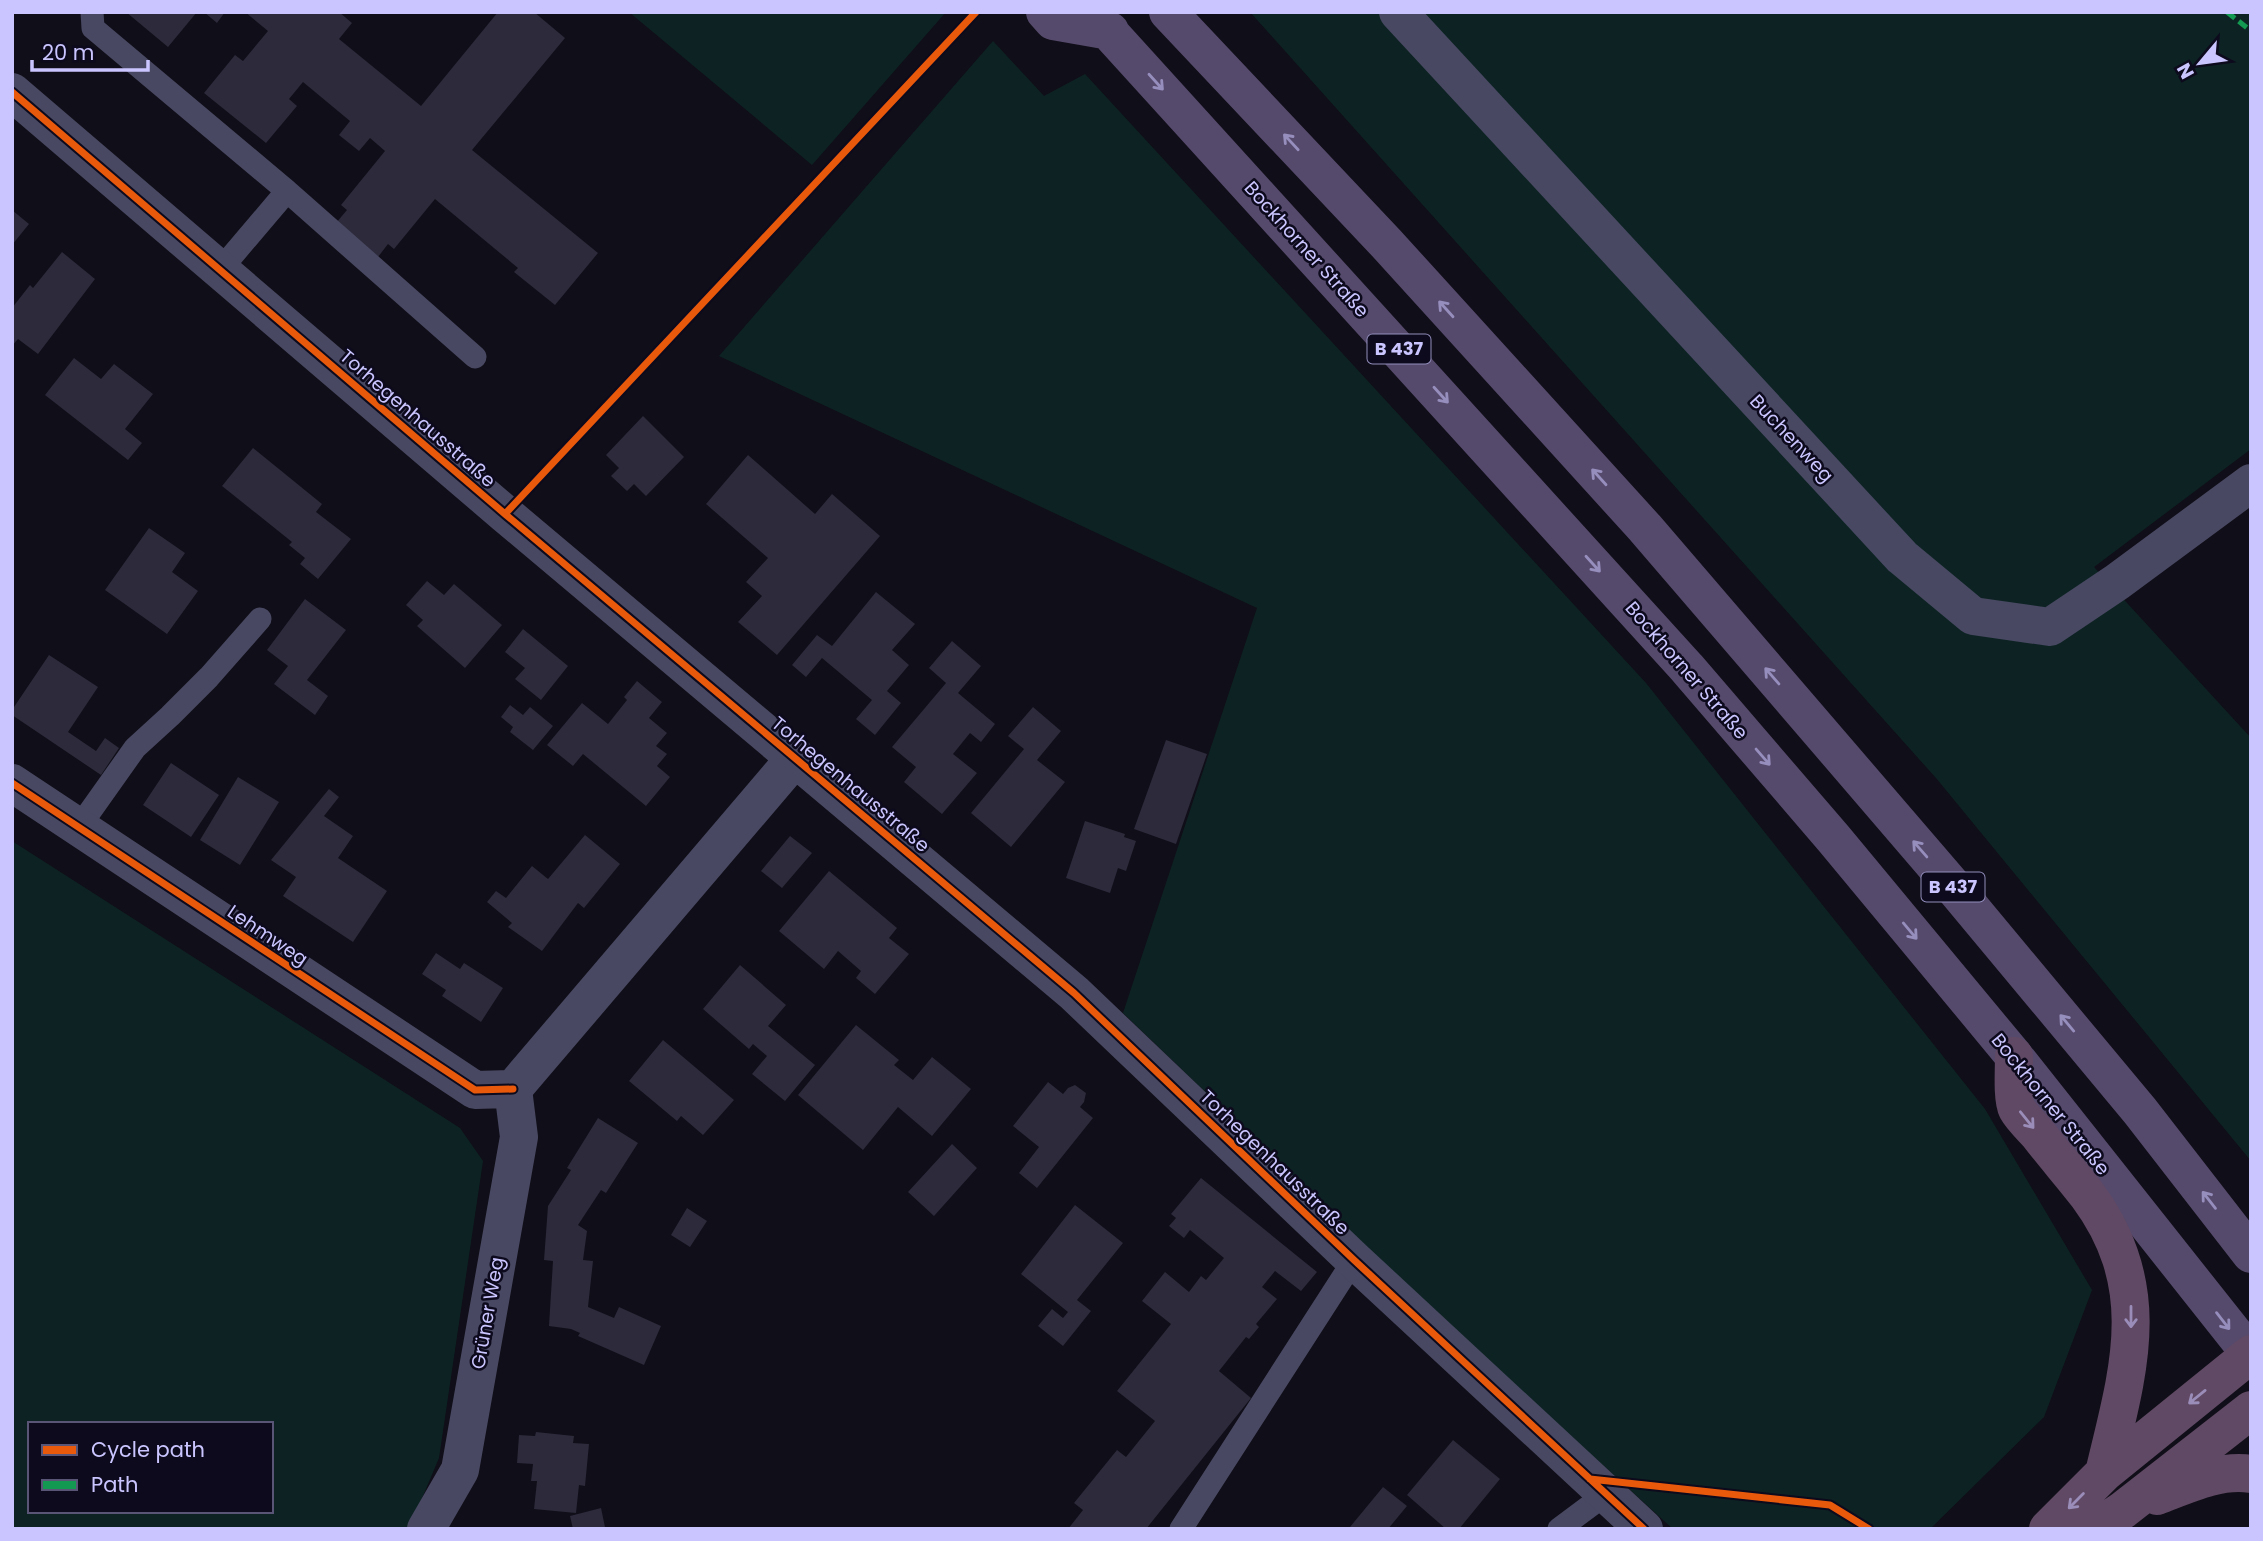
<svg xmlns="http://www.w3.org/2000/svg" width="2263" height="1541" viewBox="0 0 2263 1541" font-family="Poppins,sans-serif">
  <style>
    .green { fill: #0d2323; fill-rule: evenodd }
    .building { fill: #2c2a3b }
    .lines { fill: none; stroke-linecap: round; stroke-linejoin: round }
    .lane { stroke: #484862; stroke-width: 23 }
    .street { stroke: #484862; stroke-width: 38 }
    .primary { stroke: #564a6c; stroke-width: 38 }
    .highway { stroke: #604964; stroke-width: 38 }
    .quiet { stroke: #139951; stroke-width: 5; stroke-dasharray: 10 5; stroke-linecap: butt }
    .cycleway-casing { stroke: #0c0a1c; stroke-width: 11 }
    .cycleway { stroke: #e8590c; stroke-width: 7 }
    .oneway { stroke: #968ebd }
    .oneway2 { stroke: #9a8db9 }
    .labels { text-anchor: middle; stroke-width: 5; stroke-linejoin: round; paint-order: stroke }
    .shield { fill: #0c0a1c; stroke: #918dbb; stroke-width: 2 }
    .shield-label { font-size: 18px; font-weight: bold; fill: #cac5ff }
    .street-label { font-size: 19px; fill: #cac5ff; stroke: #0c0a1c }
  </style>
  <rect width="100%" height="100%" fill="#100e18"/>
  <path class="green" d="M629,12H946L812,165Z
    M1250,12H2251V449L2094,567L2251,738V1161L1936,778Z
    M993,41L1044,96L1085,74L1646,683L1985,1109L2092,1290L2044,1417L1930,1529H1673L1441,1318L1123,1013L1257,608L719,356Z
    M12,841L460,1128L483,1161L439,1458L409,1529H12ZM30,1424H271V1511H30Z"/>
  <path class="building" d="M126,12H197L168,47Z
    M204,12H225L217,23Z
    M245,12H339L352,23L339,39L421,106L498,12H534L565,38L472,150L598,253L555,305L514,272L518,268L435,199L394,249L388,244L378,257L336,223L347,210L341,205L385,151L370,138L359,151L339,135L350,121L303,82L289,99L297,106L266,143L204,93L235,55L243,61L268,31Z
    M12,210L29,224L12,245Z
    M62,252L95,279L38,354L18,339L12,346V308L30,285L33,288Z
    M74,358L101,379L114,364L153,394L125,429L142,443L128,460L45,395Z
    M643,416L684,457L646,496L634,484L627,491L611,476L619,468L606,455Z
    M253,448L322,504L316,512L351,539L318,579L300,564L305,558L289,545L292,542L222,486Z
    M748,455L815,514L832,494L880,536L777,655L738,622L762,596L746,582L768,558L706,504Z
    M149,528L185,553L172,572L198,591L167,634L105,590Z
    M427,581L444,595L454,584L502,625L465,668L417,626L423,620L406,605Z
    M876,592L915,624L892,650L909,665L887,691L901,703L875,735L856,719L872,700L822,658L806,677L792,665L817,635L832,646Z
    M305,599L346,630L307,680L328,696L315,715L274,684L288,666L267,650Z
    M523,629L568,666L541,700L515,679L525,668L505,652Z
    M952,641L981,666L958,693L995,724L981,742L970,733L953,754L977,773L942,814L904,782L916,767L892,747L946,683L929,668Z
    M49,655L98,687L68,732L96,751L105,738L119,748L101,775L12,715V710Z
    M637,681L662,702L649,718L667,733L656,746L667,754L657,766L670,777L646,806L583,754L573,766L547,745L582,703L608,724L627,700L624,697Z
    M510,705L523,715L530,707L553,726L533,750L510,732L513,727L501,717Z
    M1033,707L1061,731L1037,760L1065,782L1011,847L971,813L1024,749L1008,736Z
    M1166,740L1207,754L1176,844L1134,829Z
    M171,763L219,795L191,837L143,805Z
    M238,777L279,802L240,865L200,840Z
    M329,789L339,797L324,816L353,836L338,858L387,891L353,942L283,896L296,877L271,860Z
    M1085,821L1125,834L1124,837L1136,841L1126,871L1118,868L1110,893L1066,878Z
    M585,835L620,864L584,908L578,903L542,951L508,927L512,923L487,902L496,891L506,898L532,866L548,879Z
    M790,836L812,853L782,888L761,871Z
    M829,871L897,928L889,938L909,954L875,994L856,978L861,971L838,951L824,969L779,931Z
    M436,953L460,969L464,963L503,988L481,1022L442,996L446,990L422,974Z
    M740,965L786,1005L768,1026L815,1065L785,1101L752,1074L767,1056L753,1044L749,1049L703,1009Z
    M856,1025L899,1060L894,1065L913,1080L932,1057L971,1089L932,1136L898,1107L863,1150L798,1095Z
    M663,1040L734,1100L703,1135L681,1116L677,1121L629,1081Z
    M1048,1082L1063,1094L1068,1088L1075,1085L1086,1093L1084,1102L1080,1107L1093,1118L1037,1188L1019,1173L1039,1147L1013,1126Z
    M598,1118L638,1143L606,1193L601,1190L578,1225L587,1231L583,1260L593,1261L588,1307L614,1318L619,1307L661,1326L644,1365L578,1336L580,1333L571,1329L549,1326L553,1261L544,1260L548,1206L571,1170L567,1168Z
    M952,1144L977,1168L934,1216L908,1192Z
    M1201,1178L1317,1272L1301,1291L1275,1271L1262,1287L1277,1299L1256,1324L1259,1327L1249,1339L1246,1337L1219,1371L1251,1398L1146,1529H1068L1083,1510L1074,1503L1117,1450L1126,1457L1155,1421L1117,1391L1171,1324L1142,1301L1165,1272L1189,1292L1201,1276L1206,1280L1224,1258L1190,1230L1184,1238L1169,1226L1176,1218L1171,1214Z
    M1075,1205L1123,1243L1077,1300L1091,1311L1063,1346L1038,1326L1052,1309L1063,1318L1068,1312L1021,1274Z
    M687,1208L707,1221L690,1247L671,1235Z
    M536,1432L574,1436L573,1443L589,1444L585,1486L579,1485L576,1513L534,1509L537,1481H531L533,1464L517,1463L519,1435L535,1436Z
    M1453,1440L1500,1479L1459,1529H1446L1407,1495Z
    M1383,1487L1407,1506L1388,1529H1351L1350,1527Z
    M601,1508L605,1527L573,1529L570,1516Z"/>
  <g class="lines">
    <path class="lane" d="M92,12L93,28L287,191L220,270
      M287,191L475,357
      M79,827L135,748L170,716L209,677L260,619
      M1181,1529L1354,1260
      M1559,1529L1606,1494"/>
    <path class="street" d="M1398,12L1902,557L1973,616L2050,627L2117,582L2251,483
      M12,92L505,514L1074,993L1354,1260L1644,1529
      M12,783L475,1090L513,1089L796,757
      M426,1529L460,1470L519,1137L513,1089"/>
    <path class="primary" d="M1045,12L1053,21L1110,31
      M1091,12L1687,668L1834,839L2014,1056L2251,1355
      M1168,12L1386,243L1645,528L1956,890L2140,1111L2251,1254"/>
    <path class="highway" d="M2014,1056C2014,1069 2012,1099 2017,1109C2022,1118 2031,1126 2038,1134C2054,1155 2072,1175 2088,1196C2156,1288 2128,1372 2104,1473
      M2157,1496C2186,1485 2219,1469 2251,1474
      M2048,1529L2104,1473L2251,1354
      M2095,1529L2123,1510L2251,1410"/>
    <path class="quiet" d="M2227,12L2251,31"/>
    <g class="cycleway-casing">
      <path id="cycleway" d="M12,92L505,514L1074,993L1354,1260L1644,1529
        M505,514L976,12
        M12,783L475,1090L513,1089
        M1590,1479L1830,1505L1869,1529"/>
    </g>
    <use href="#cycleway" class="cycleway"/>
  </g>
  <defs><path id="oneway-shaft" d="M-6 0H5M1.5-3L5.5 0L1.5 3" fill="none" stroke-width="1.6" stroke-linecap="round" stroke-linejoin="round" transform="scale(1.75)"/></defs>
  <g class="oneway">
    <use href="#oneway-shaft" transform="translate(1156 82) rotate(48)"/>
    <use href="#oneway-shaft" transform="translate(1291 142) rotate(-133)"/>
    <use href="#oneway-shaft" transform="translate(1446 309) rotate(-132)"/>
    <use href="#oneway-shaft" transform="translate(1441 395) rotate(48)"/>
    <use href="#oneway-shaft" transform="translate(1599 477) rotate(-132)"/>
    <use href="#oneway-shaft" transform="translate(1593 564) rotate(48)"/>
    <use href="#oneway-shaft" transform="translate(1772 676) rotate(-131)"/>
    <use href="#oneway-shaft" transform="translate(1763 757) rotate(49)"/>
    <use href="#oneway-shaft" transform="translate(1920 849) rotate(-131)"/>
    <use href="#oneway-shaft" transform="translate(1910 931) rotate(50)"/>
    <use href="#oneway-shaft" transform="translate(2067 1023) rotate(-130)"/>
    <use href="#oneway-shaft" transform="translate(2209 1200) rotate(-128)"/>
    <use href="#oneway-shaft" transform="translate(2223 1321) rotate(52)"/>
  </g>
  <g class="oneway2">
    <use href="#oneway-shaft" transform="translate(2027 1120) rotate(51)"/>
    <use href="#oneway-shaft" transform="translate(2131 1317) rotate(90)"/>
    <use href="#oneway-shaft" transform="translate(2197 1397) rotate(141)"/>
    <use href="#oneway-shaft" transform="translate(2076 1501) rotate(135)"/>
  </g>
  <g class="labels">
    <g class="shield">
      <rect x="1367.5" y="334.5" width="63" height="29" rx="5"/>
      <rect x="1921.5" y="872.5" width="63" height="29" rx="5"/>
    </g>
    <g class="shield-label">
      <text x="1399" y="355">B 437</text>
      <text x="1953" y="893">B 437</text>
    </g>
    <g class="street-label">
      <text transform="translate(1307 249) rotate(48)" y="7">Bockhorner Straße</text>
      <text transform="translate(418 418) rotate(41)" y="7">Torhegenhausstraße</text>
      <text transform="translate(1792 438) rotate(47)" y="7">Buchenweg</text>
      <text transform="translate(1687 670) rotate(49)" y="7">Bockhorner Straße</text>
      <text transform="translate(851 784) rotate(40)" y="7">Torhegenhausstraße</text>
      <text transform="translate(268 935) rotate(34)" y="7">Lehmweg</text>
      <text transform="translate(2051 1104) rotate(51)" y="7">Bockhorner Straße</text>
      <text transform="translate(1275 1162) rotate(44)" y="7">Torhegenhausstraße</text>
      <text transform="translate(487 1313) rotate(-80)" y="7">Grüner Weg</text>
    </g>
  </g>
  <rect width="2263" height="1541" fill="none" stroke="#cac5ff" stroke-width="28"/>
  <rect x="28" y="1422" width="245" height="91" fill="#0c0a1c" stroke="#585577" stroke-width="2"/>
  <rect x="42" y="1445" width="35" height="10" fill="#e8590c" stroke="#585577" stroke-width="2"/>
  <text x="91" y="1457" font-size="21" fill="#cac5ff">Cycle path</text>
  <rect x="42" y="1480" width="35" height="10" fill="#139951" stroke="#585577" stroke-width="2"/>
  <text x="91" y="1492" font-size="21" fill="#cac5ff">Path</text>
  <g transform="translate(2200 63) rotate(241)" stroke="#0c0a1c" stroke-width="5" paint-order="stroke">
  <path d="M0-5L12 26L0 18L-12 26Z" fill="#cac5ff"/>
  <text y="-10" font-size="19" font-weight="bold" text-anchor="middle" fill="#cac5ff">N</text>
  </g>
  <path d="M32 60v10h116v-10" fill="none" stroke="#cac5ff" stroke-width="3.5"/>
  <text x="42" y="60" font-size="21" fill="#cac5ff" stroke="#0c0a1c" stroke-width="5" paint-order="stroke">20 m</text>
</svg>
